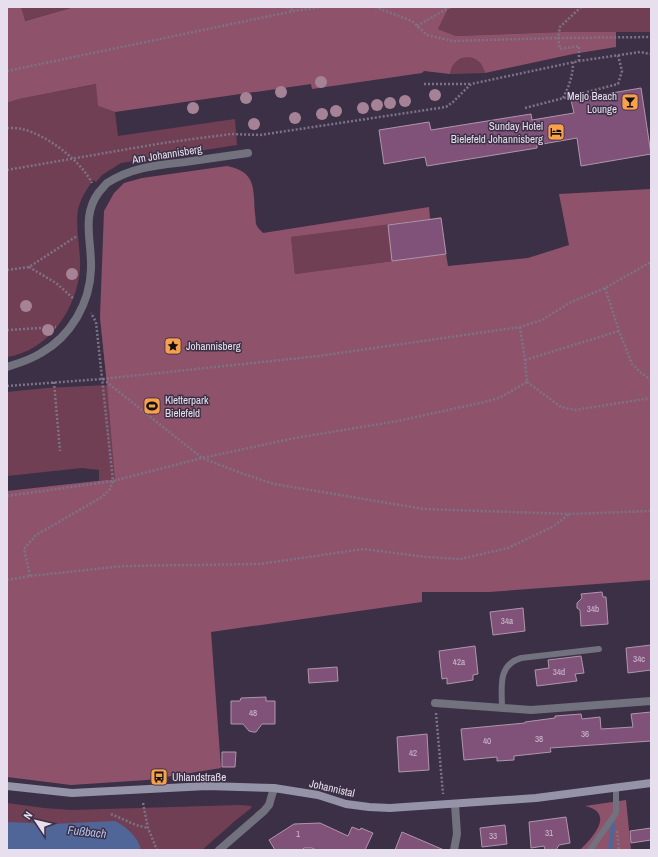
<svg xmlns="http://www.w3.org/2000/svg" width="658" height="857" viewBox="0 0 658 857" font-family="'Archivo Narrow',sans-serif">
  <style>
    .green { fill: #713f54 }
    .forest { fill: #8e536b }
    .water { fill: #506698 }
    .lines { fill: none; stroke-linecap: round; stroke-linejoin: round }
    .stream { stroke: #506698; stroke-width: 4.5 }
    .building { fill: #805279; stroke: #af96ab }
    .path { stroke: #7d7386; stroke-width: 2.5; stroke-dasharray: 2 2; stroke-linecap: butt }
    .lane { stroke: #72727e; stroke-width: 6 }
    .street { stroke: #72727e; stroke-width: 8 }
    .secondary { stroke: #9493a7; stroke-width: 8 }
    .tree { fill: #a68297 }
    .labels { text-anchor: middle; stroke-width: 3; stroke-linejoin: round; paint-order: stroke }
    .number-label { font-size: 9px; fill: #cdbcd0 }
    .poi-label { font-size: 11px; fill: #e7dfed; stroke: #3c3046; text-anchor: start }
    .street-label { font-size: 11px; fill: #e7dfed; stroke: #3c3046 }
    .water-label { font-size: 12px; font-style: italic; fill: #aec4f1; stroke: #3c3046 }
  </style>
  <rect width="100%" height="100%" fill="#3c3046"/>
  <path class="green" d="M21,7H74L24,21Z
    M449,7H651V32H561L456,36L438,29Z
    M468,57C477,59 483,64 485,73L450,74C452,64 458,58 468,57Z
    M97,84L98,106L115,112L118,136L235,119L237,145L121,163L102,175L96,182L93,180C87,189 80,199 78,210C75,229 81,249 80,269C77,308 49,351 7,357V103L19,99Z
    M441,217L446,254L295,274L291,237Z
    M107,316L197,467L99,481V470L82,468L7,476V392L46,388L107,385L100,317Z
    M7,803L44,808L71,810L240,805L252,806L250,809L236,820L202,850H7Z"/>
  <path class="forest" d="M7,7H21L25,21L74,7H449L438,29L456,36L561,32H616V47L573,54L485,73C480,52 454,52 450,74L424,71L422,73L312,89L311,84L115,112L98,106L96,84L19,99L7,103Z
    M227,166C257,172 253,189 255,214C256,217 255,223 257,226C258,228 261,231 263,233L429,207L430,219L291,237L295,274L446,254L448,266L528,258L569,245L559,194L651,189V580L489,592H422V602L211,632L221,768L147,780L71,785L7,777V491L115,479L107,385L100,317L104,211L114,193L124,183L142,178Z
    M626,800L631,850H580C592,838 616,813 585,806Z"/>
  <path class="water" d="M115,821C127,827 138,837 141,850H7V822L52,824Z"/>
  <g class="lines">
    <path class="stream" d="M610,850L613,824"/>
  </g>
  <path class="building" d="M641,88L651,154L581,166L577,138L537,145V148L427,166L425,157L384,164L379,130L429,122L431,130L531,114L532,120L574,113L571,100Z
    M441,218L446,254L392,261L388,225Z
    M602,592L603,597H606L608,624L581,626L580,610L577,608V603L582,598L581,594Z
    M523,608L525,631L493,635L490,612Z
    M651,645V670L628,673L626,648Z
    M475,646L478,674L473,675V680L447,684V678L442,679L439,651Z
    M581,656L584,673L575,674L577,681L537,686L535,670L549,668L548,660Z
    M337,667L338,681L309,683L308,669Z
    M266,697V701H275V724H262L256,732H253L249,731L243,724H231V701H240L241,698Z
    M651,712V741L550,748L551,752L514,756V760L497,761V757L464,760L461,729L525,723V722L555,718V716L581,714L582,719L600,717L601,729L633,727L631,714Z
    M427,734L429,770L399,772L397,737Z
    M222,752H236L235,767H222Z
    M566,817L570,843L559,845L556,850H545L544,846L531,848L529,822Z
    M320,823L348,836L352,827L360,830L361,828L373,833L365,850H316L312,848H304L302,850H275L269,840L294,824Z
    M505,825L507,844L482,847L480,828Z
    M651,828V840L631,843L630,831Z
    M402,832L444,850H395Z"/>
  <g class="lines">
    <path class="path" d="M287,7L294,11
      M375,7L412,21L427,35L452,41L558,38L651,37
      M417,26L450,7
      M579,61V46L560,49L558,38L560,27L581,7
      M7,71L294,11L321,7
      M424,84H470
      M563,98C569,86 573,76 573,62
      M525,108L618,84L622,71L618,55
      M7,128C12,128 18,128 22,129C47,135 80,160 92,183
      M7,170L163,143L231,134L260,135L446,107L453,102L471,84L579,61L640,52L651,54
      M29,267L56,283L74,299
      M7,270L29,267L77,236
      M605,288L619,331L632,364L640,372L651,380
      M520,327L525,360L527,382
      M7,330L56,327
      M525,360L619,331
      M103,379L202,458L241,473L274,484L424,509L569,514L651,511
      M54,382L60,451
      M527,382L561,407L575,410L651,398
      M7,386L102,379L319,356L520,327L542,320L571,302L605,288L651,262
      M7,496L113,481L202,458L295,438L398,421L484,402L499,398L527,382
      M30,576L24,549L36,535L102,497L110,489L113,481L96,322L91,313
      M7,580L30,576L124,566L260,564L364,549L427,557L460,559L508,548L554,526L569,514
      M436,713L443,794
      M143,803L148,828L157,850
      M111,814L136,825L148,828
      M617,831L619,850"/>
    <path class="lane" d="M502,708C502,688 497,665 521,658L599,649
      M590,850L616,813V788"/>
    <path class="street" d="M7,367C19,363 30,360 41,353C71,336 90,303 91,269C92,241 81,216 99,192C102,189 104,186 107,183C132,167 157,165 185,162C206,159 227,156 248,153
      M435,703L531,710L651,701
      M219,850L264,811L269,805L274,788
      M454,850L457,834L455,804"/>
    <path class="secondary" d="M7,786L72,793L207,786L274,788L318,795L346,804L369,807L390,808L536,798L651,783"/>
  </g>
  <g class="tree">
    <circle cx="321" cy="82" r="6"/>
    <circle cx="281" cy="92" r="6"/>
    <circle cx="435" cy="95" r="6"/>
    <circle cx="246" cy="98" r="6"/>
    <circle cx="405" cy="101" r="6"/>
    <circle cx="390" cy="103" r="6"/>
    <circle cx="377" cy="105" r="6"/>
    <circle cx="193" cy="108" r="6"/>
    <circle cx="363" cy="108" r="6"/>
    <circle cx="336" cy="111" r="6"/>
    <circle cx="322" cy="114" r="6"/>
    <circle cx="295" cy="118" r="6"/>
    <circle cx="254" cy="124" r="6"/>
    <circle cx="72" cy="274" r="6"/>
    <circle cx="26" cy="306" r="6"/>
    <circle cx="48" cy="330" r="6"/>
  </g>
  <defs>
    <g id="bar-square" transform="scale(0.9)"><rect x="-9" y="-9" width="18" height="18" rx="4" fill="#f9a04c" stroke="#3c3046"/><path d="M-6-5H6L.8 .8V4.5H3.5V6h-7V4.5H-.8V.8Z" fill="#111"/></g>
    <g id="hotel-square" transform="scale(0.9)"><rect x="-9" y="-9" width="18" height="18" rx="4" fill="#f9a04c" stroke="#3c3046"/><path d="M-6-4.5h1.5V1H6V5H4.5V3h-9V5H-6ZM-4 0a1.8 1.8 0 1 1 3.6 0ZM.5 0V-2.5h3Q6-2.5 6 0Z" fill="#111"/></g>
    <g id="sight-square" transform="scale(0.9)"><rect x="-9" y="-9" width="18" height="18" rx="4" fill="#f9a04c" stroke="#3c3046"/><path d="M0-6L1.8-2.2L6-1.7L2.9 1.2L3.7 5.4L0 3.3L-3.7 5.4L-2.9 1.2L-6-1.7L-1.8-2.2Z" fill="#111"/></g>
    <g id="stadium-square" transform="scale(0.9)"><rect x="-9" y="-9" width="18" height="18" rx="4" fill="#f9a04c" stroke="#3c3046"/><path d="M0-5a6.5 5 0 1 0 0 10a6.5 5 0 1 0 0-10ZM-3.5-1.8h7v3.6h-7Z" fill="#111"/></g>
    <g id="bus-square" transform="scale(0.9)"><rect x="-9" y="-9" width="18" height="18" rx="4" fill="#f9a04c" stroke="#3c3046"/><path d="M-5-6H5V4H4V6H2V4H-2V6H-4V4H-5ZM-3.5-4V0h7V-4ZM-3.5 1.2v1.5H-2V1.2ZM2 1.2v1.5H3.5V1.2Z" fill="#111"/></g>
  </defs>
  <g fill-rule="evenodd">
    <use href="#bar-square" x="630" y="102"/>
    <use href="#hotel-square" x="556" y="132"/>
    <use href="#sight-square" x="173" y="346"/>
    <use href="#stadium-square" x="152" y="406"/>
    <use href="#bus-square" x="159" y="777"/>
  </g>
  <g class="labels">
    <g class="number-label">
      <text x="593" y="612">34b</text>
      <text x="507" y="624">34a</text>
      <text x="639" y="662">34c</text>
      <text x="459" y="665">42a</text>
      <text x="559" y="675">34d</text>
      <text x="253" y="716">48</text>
      <text x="585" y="737">36</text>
      <text x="539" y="742">38</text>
      <text x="487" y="744">40</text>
      <text x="413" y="756">42</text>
      <text x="549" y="836">31</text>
      <text x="298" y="837">1</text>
      <text x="493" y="839">33</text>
    </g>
    <g class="poi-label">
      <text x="617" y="100" text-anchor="end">Me|jo Beach<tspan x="617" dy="13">Lounge</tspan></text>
      <text x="543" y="130" text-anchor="end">Sunday Hotel<tspan x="543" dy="13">Bielefeld Johannisberg</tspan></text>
      <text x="186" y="350">Johannisberg</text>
      <text x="165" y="404">Kletterpark<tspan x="165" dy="13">Bielefeld</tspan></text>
      <text x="172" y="781">Uhlandstraße</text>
    </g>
    <g class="street-label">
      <text transform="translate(167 154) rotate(-9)" y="4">Am Johannisberg</text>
      <text transform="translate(332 788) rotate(13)" y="4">Johannistal</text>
    </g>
    <g class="water-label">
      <text transform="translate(87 832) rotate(6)" y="4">Fußbach</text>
    </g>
  </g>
  <rect width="658" height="857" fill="none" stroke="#e7dfed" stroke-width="16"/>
  <g transform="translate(36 821) rotate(305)" stroke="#3c3046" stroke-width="3" paint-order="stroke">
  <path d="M0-3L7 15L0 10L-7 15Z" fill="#e7dfed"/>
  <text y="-6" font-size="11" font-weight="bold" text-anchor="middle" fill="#e7dfed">N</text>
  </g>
</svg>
